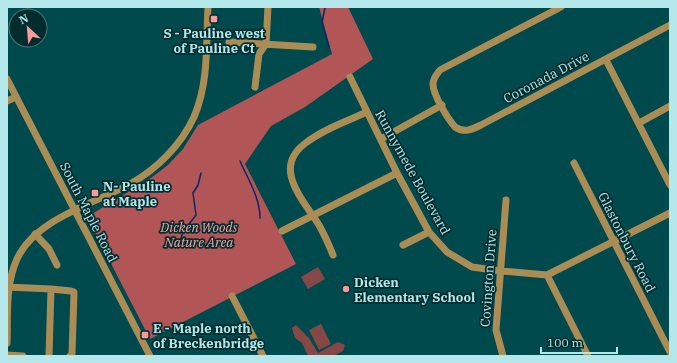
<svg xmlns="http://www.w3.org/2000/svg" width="677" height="363" viewBox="0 0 677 363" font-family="'IBM Plex Serif',serif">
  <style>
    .green { fill: #854847 }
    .forest { fill: #b25556 }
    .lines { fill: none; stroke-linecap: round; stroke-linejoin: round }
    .stream { stroke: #05296a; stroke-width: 1.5 }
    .minor { stroke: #aa8c55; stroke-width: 7 }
    .poi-dot { fill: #f59b99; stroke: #042c2e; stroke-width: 1.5 }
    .labels { text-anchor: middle; stroke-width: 3.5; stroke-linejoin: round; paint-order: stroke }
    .poi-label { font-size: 13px; font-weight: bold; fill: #b3e7ea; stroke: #042c2e; text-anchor: start }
    .street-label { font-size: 13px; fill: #b3e7ea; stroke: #042c2e }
    .park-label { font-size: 13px; font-style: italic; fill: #f7aba9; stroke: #042c2e }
  </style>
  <rect width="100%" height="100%" fill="#00494d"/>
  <path class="green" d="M318,267L325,279L308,289L301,277Z
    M321,324L331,344L319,350L309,330Z
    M296,325L309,338L318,353L338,342L345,345L343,351L333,356H308L302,343L295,338L292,328Z"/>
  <path class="forest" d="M319,7H348L373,59L305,107L271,126L245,164L296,264L150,339L87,217L151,178L168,165L183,149L198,125L332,54Z"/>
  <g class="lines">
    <path class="stream" d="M325,7L322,23L329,47
      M240,161C248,179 260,198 260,218
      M180,241L183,232L196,215L193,193L198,185L201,173"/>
    <path class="minor" d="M561,7L440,70C437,74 433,78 433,84C433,95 448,119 455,127C464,133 471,130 481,125L670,25
      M229,42L313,47
      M606,60L670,185
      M350,77L397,173L429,232L447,252L472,267L501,271L547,275L670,213
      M7,79L150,356
      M255,87L259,54L266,44L268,7
      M7,101L16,97
      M639,123L670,106
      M381,139L442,105
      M574,163L670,352
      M282,231L397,173
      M35,234L49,249L57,265
      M403,245L429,232
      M333,255C329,245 324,234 319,225C302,198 271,167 307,142C324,129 347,121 367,112
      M547,275L588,356
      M7,287L51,289L49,356
      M51,289L71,291L74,292L72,354L70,356
      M232,296L263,356
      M7,343C8,316 5,285 17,259C35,219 94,204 130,184C157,169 181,145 194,117C209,82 206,44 208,7
      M7,355L23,356
      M503,356L496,330L506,200"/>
  </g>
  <g class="poi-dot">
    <rect x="210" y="15" width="8" height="8" rx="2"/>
    <rect x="91" y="189" width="8" height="8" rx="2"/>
    <circle cx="346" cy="289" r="4"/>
    <rect x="141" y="331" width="8" height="8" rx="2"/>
  </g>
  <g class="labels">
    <g class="poi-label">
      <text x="214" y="38" text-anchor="middle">S - Pauline west<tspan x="214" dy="15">of Pauline Ct</tspan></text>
      <text x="103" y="191">N- Pauline<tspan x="103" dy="15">at Maple</tspan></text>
      <text x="354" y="287">Dicken<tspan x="354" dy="15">Elementary School</tspan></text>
      <text x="153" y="333">E - Maple north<tspan x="153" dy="15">of Breckenbridge</tspan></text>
    </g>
    <g class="street-label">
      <text transform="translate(546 77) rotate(-28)" y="5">Coronada Drive</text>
      <text transform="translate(413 172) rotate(61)" y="5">Runnymede Boulevard</text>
      <text transform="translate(89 212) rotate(63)" y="5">South Maple Road</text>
      <text transform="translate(627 242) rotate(63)" y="5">Glastonbury Road</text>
      <text transform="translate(488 278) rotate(-86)" y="5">Covington Drive</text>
    </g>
    <g class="park-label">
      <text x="199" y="232">Dicken Woods<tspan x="199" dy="15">Nature Area</tspan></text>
    </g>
  </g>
  <rect width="677" height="363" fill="none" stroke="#b3e7ea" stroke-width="16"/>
  <g transform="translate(28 28) rotate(334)"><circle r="19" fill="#042c2e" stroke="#4a7779"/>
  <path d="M0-3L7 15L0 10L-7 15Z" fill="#f59b99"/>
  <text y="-6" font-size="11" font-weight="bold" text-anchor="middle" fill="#b3e7ea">N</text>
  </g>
  <path d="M541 347v6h76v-6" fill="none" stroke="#b3e7ea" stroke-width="2"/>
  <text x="547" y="347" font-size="12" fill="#b3e7ea" stroke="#042c2e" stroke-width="3" paint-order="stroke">100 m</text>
</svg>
